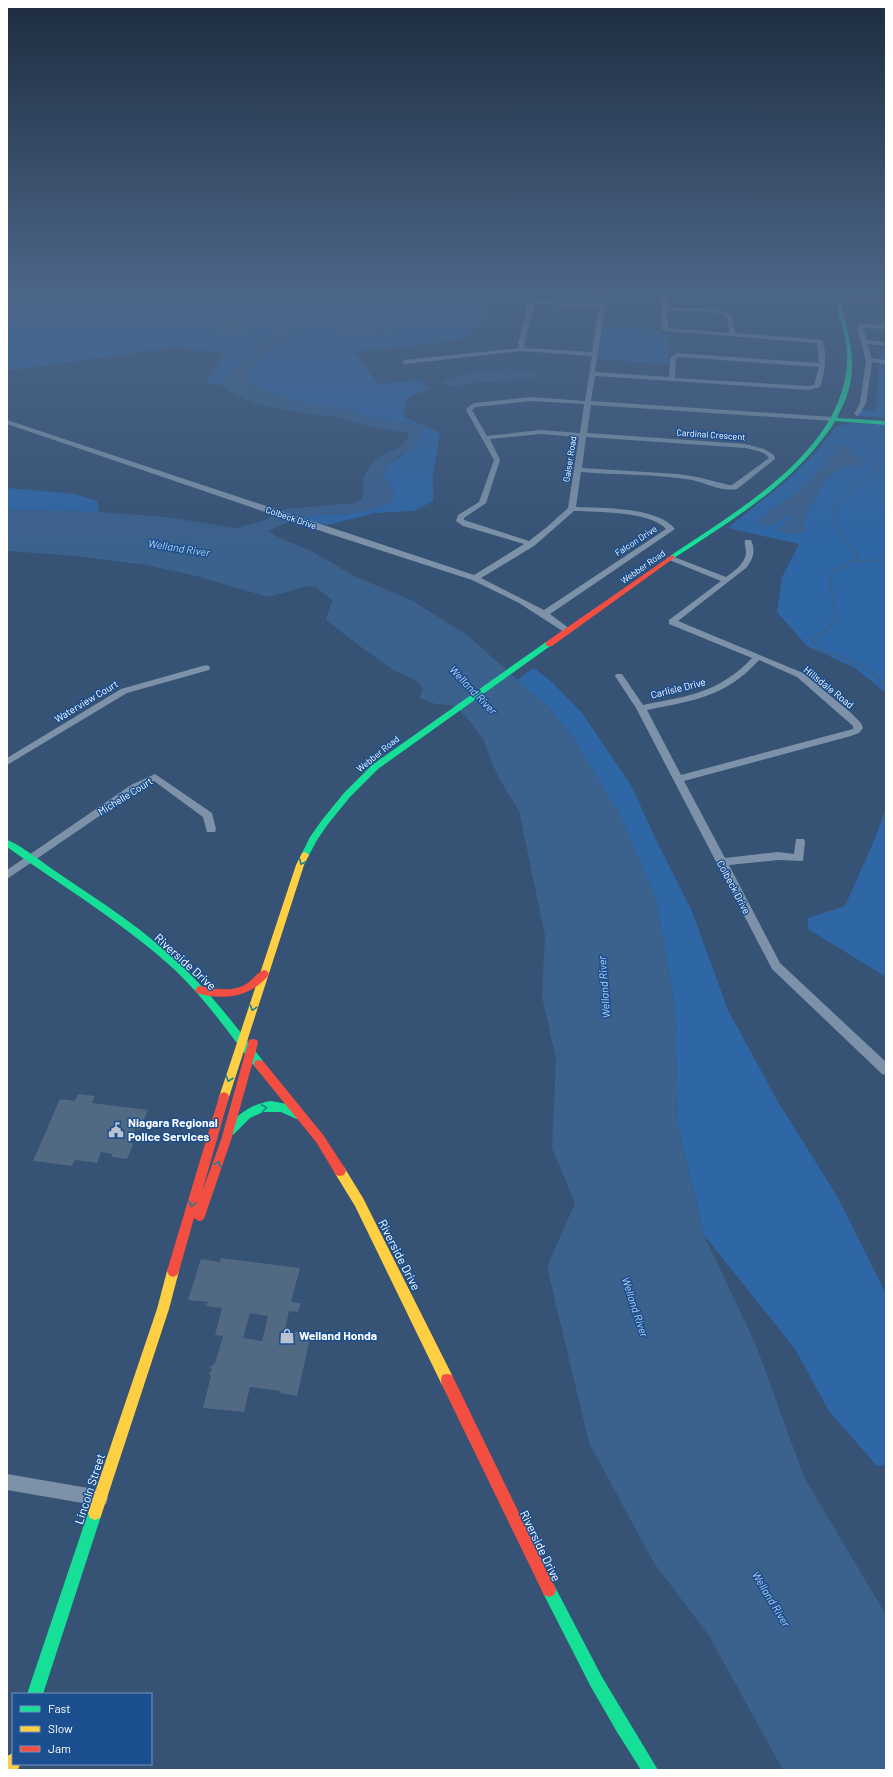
<svg xmlns="http://www.w3.org/2000/svg" width="893" height="1777" viewBox="0 0 893 1777" font-family="Barlow,sans-serif">
  <style>
    .green { fill: #2f66a5 }
    .water { fill: #3b618d }
    .lines { fill: none; stroke-linecap: round; stroke-linejoin: round }
    .stream-far2 { stroke: #3b618d; stroke-width: 1.5 }
    .stream-far1 { stroke: #3b618d; stroke-width: 2 }
    .stream { stroke: #3b618d; stroke-width: 3 }
    .building { fill: #526984; fill-rule: evenodd }
    .street { fill: #7d92a8; fill-rule: evenodd }
    .fast { fill: #16e098; fill-rule: evenodd }
    .slow { fill: #ffcf43; fill-rule: evenodd }
    .jam { fill: #f24e42; fill-rule: evenodd }
    .oneway { stroke: #198292 }
    .labels { text-anchor: middle; stroke-width: 3; stroke-linejoin: round; paint-order: stroke }
    .far-street-label { font-size: 9px; fill: #fff; stroke: #1b4f8f }
    .street-label { font-size: 10px; fill: #fff; stroke: #1b4f8f }
    .water-label { font-size: 11px; font-style: italic; fill: #b5d3f5; stroke: #1b4f8f }
    .near-street-label { font-size: 12px; fill: #fff; stroke: #1b4f8f }
    .near-poi-label { font-size: 12px; font-weight: bold; fill: #fff; stroke: #1b4f8f; text-anchor: start }
  </style>
  <rect width="100%" height="100%" fill="#365274"/>
  <path class="green" d="M7,293H390L412,302L409,312L400,317L373,328L349,329L326,318L314,317L270,336L253,355L240,364L220,384L205,385L225,353L175,347L7,371Z
    M409,293H418L456,304L486,307L487,325L474,328L466,337L435,343L353,352L379,384L419,380L430,388L406,399L404,417L435,430L440,434L433,475V501L414,511L375,513L327,525L298,518L317,515L351,514L394,491L388,485L383,474L388,465L417,444L412,423C400,422 387,422 375,420C365,417 356,412 346,410C325,406 255,395 246,376L258,361L268,354L280,339L301,325L318,321L327,323L352,335H369L378,334L412,318L413,295Z
    M603,326L654,329L658,331L667,334L669,364L598,359Z
    M886,349V418L858,416L860,410H875L881,351Z
    M849,423L886,425V693L855,668L807,646L777,612L782,577L799,544L728,528L792,476L817,451L836,427Z
    M7,488L75,494L97,501L99,512L7,510Z
    M534,668L553,683L582,713L631,785L657,842L692,911L728,1010L778,1102L837,1196L886,1294V1465L877,1466L829,1411L795,1349L704,1235L678,1126L675,1009L656,899L619,814L571,734L547,706L517,680Z
    M886,809V977L808,929V918L845,906L873,843Z"/>
  <path class="water" d="M390,293C403,293 414,292 423,302L424,306C413,323 373,339 353,335C337,332 328,318 310,322C293,326 281,340 270,352C267,355 263,357 260,360C255,364 251,371 246,376C254,395 326,406 346,410C356,413 366,418 376,420C392,423 407,420 421,427C421,452 400,450 388,465C386,467 385,471 383,474C387,482 393,489 396,497L390,504L351,514L317,515L298,518L268,531L276,536L313,552L356,577L413,601L467,635L547,706L571,734L619,813L656,899L675,1009L678,1126L704,1235L756,1345L804,1477L886,1615V1770H783L709,1636L654,1563L589,1443L547,1267L575,1203L552,1148L556,1059L542,997L545,936L519,811L498,777L485,745V742L472,724L457,708L449,705L435,704L420,698L423,688C417,679 407,677 397,672C372,656 349,638 326,620L332,600L316,587L308,586L268,597L196,576L146,565L75,556L7,551V510L99,512L167,517L235,528L263,521L285,509L355,503L362,499C365,491 362,488 363,481C364,473 371,466 376,460C385,451 407,449 409,433L375,428L337,417L314,415L256,404L226,390L220,384L240,364L253,355L270,336L295,320L314,317L326,318L349,329H362L382,325L409,311L412,302Z
    M34,308H38L40,313C36,315 34,315 30,316C21,317 16,323 7,318L20,311L30,310Z
    M233,316L243,318L240,324L246,328L237,331L214,332L219,328L217,323L220,320Z
    M506,369L541,372L539,374L514,372L536,375L537,377L535,378L476,383L449,387L442,383L443,380L470,373Z
    M842,445L846,446L864,462L862,464L842,468L828,476L806,514L804,532C796,536 787,533 779,530L789,519L787,517H784L774,526H763L758,524L757,521L779,503L795,494L829,460L839,446Z"/>
  <g class="lines">
    <path class="stream-far2" d="M873,460L868,450L877,434L886,432"/>
    <path class="stream-far1" d="M873,459L879,471L872,478L849,492L833,509L836,529L859,555L846,566L834,570L830,580L836,619L825,632L811,639L824,653L839,656L856,663L875,675
      M853,561L886,560"/>
    <path class="stream" d="M874,674L886,685"/>
  </g>
  <path class="building" d="M78,1094L95,1096L92,1103L148,1110L140,1130L135,1129L131,1142L133,1145L127,1159L112,1157V1154L101,1152L97,1163L75,1160L72,1166L33,1161L60,1099L75,1101Z
    M221,1258L300,1268L291,1302L301,1303L298,1312L289,1311L285,1330L311,1334L297,1396L280,1393L281,1391L250,1387L244,1412L203,1408L211,1376L209,1373L212,1370L210,1367L215,1363L223,1336L215,1335L222,1308L206,1306L208,1302L188,1300L201,1259L220,1262ZM250,1313L268,1316L262,1341L243,1338Z"/>
  <g class="lines">
    <path class="street" d="M601,293H607L595,372L669,377L670,358L677,353L819,363L817,343L664,331L661,328L662,293H668L667,307L708,309L732,314L735,333L822,340C828,354 825,372 820,387L809,390L595,376L591,401L833,417L836,419L833,421L591,405L587,433L745,444L764,449L774,455L775,459L737,489C720,492 707,483 692,480C655,474 618,475 581,472L576,507C603,508 658,507 675,529L550,614L570,629L571,631L570,633L567,634L519,603L472,580L327,533L7,424V420L474,575L524,544L463,526L456,521L458,515L479,502L494,460L466,410L468,407L474,403L531,397L585,401L592,356L522,351L405,364L402,362L405,360L519,348L518,344L528,304L532,301L600,304ZM535,304L599,307L592,352L525,348L524,344ZM667,311C687,311 709,309 727,316L729,333L668,328ZM678,357L819,367L814,385L809,386L675,378L676,359ZM531,401L584,404L580,433L540,430L487,436L472,410L476,407ZM540,434L579,437L568,508L547,527L529,541L464,520V518L486,503L500,460L490,439ZM586,437L745,448C753,450 764,451 769,458L732,485H729L697,477L678,474L582,468ZM574,511C597,512 650,511 666,529L544,610L481,578L534,546Z
      M749,293L836,296L839,298L836,300Z
      M860,324L886,325V329L863,328L867,340L886,342V346L868,344L871,358L886,360V364L872,362L866,403L859,415L857,416L854,414L860,403L866,361L857,326Z
      M745,540H751C756,551 753,559 746,568L678,621L803,673L850,712L861,723L863,728L859,733L851,736L684,781L725,858L778,852L794,854L796,839H804L805,842L803,861L778,860L729,865L780,963L886,1062V1075L882,1074L772,969L636,708L615,676L616,674H622L643,705C688,696 719,693 752,658L669,624V620L721,581L667,559L668,557H674L726,577C734,571 745,564 746,553C746,548 744,544 745,540ZM759,660L797,677L853,726V729L681,775L647,710C692,701 726,697 759,660Z
      M206,665L209,666L210,668L209,670L127,693L7,765V758L121,689Z
      M155,774L212,813L216,829L215,832H207L203,817L154,781L139,789L7,879V870L131,785Z
      M7,1474L100,1490L106,1492L108,1498L106,1504L100,1506L7,1490Z"/>
    <path class="fast" d="M832,293H836C847,326 859,361 847,395C845,403 840,410 837,418L886,421V425L835,421C832,428 826,434 821,441C783,490 726,524 674,558H670V556C736,511 841,453 847,364C849,341 839,315 832,293Z
      M546,642H549L553,644L378,769L350,797L328,824L317,840L308,857H302L301,855L310,837L322,820L344,793L372,765Z
      M7,840C18,843 46,865 58,873C101,902 147,931 184,968C213,996 238,1029 263,1061L264,1064L263,1067L259,1068L255,1067C230,1034 206,1000 176,971C125,924 64,887 7,847Z
      M271,1101C282,1103 301,1106 306,1116L305,1119L301,1121L281,1112H263L250,1118L234,1134L230,1136L226,1134L225,1131L226,1128C239,1113 252,1104 271,1101Z
      M95,1506L100,1508L102,1513L43,1694H27L88,1513L90,1508Z
      M549,1583L554,1585L602,1677L658,1770H641L617,1732L591,1687L544,1595L542,1590L544,1585Z"/>
    <path class="slow" d="M305,852L309,855L304,865L229,1097L228,1100L224,1102L220,1100L219,1097L296,865L302,853Z
      M340,1166L344,1167L363,1198L452,1375L453,1380L452,1385L447,1386L442,1385L355,1206L336,1175L334,1171L336,1167Z
      M173,1265L177,1267L179,1271L169,1309L102,1513L100,1518L95,1520L90,1518L88,1513L157,1309L167,1271L169,1267Z
      M13,1753V1764H20L18,1770H7V1756Z"/>
    <path class="jam" d="M834,297L886,300V302L836,299Z
      M672,555L675,557L674,558L552,646H546V642Z
      M264,970L267,971L269,974L267,977C249,997 223,1001 197,993L195,990L197,987L200,986C216,989 235,993 249,982C254,978 258,972 264,970Z
      M253,1039L257,1040L258,1043L231,1140L205,1216L203,1220L199,1221L194,1218L179,1271L177,1275L173,1277L169,1275L167,1271L219,1097L220,1094L224,1092L228,1094L229,1097L202,1192L221,1140L248,1043L249,1040Z
      M259,1060L263,1061L324,1136L344,1167L346,1171L344,1175L340,1176L336,1175L316,1142L255,1067L254,1064L255,1061Z
      M447,1374L452,1375L554,1585L556,1590L554,1595L549,1597L544,1595L442,1385L441,1380L442,1375Z"/>
  </g>
  <defs><path id="oneway-chevron" d="M-2-3.5L2.5 0L-2 3.5" fill="none" stroke-width="1.6" stroke-linecap="round" stroke-linejoin="round"/></defs>
  <g class="oneway">
    <use href="#oneway-chevron" transform="translate(302 862) rotate(115)"/>
    <use href="#oneway-chevron" transform="translate(253 1008) rotate(108)"/>
    <use href="#oneway-chevron" transform="translate(229 1079) rotate(109)"/>
    <use href="#oneway-chevron" transform="translate(264 1108) rotate(-10)"/>
    <use href="#oneway-chevron" transform="translate(218 1164) rotate(-70)"/>
    <use href="#oneway-chevron" transform="translate(192 1204) rotate(107)"/>
  </g>
  <linearGradient id="sky" x2="0" y2="1"><stop stop-color="#1e2d40"/><stop offset="0.54" stop-color="#4c6688"/><stop offset="1" stop-color="#4c6688" stop-opacity="0"/></linearGradient>
  <rect width="893" height="542" fill="url(#sky)"/>
  <defs>
    <g id="civic-bare" transform="scale(1.2)"><path d="M-.6-6.5H3V-4.5H.6V-3L4-1V1h2V6H-6V1h2V-1L-.6-3ZM-1.2 2.5V6h2.4V2.5Z" fill="#b9c2ce" stroke="#1b4f8f" stroke-width="2.5" paint-order="stroke"/></g>
    <g id="shop-bare" transform="scale(1.2)"><path d="M-5-2.5h2.3a2.7 3.5 0 0 1 5.4 0H5L5.5 6h-11ZM-1.5-2.5h3a1.5 2.3 0 0 0-3 0Z" fill="#b9c2ce" stroke="#1b4f8f" stroke-width="2.5" paint-order="stroke"/></g>
  </defs>
  <g fill-rule="evenodd">
    <use href="#civic-bare" x="116" y="1130"/>
    <use href="#shop-bare" x="287" y="1336"/>
  </g>
  <g class="labels">
    <g class="far-street-label">
      <text transform="translate(711 435) rotate(4)" y="3">Cardinal Crescent</text>
      <text transform="translate(570 459) rotate(-81)" y="3">Gaiser Road</text>
      <text transform="translate(291 518) rotate(19)" y="3">Colbeck Drive</text>
      <text transform="translate(636 541) rotate(-33)" y="3">Falcon Drive</text>
      <text transform="translate(643 567) rotate(-35)" y="3">Webber Road</text>
      <text transform="translate(378 754) rotate(-39)" y="3">Webber Road</text>
    </g>
    <g class="street-label">
      <text transform="translate(829 687) rotate(39)" y="4">Hillsdale Road</text>
      <text transform="translate(678 688) rotate(-14)" y="4">Carlisle Drive</text>
      <text transform="translate(86 701) rotate(-31)" y="4">Waterview Court</text>
      <text transform="translate(125 796) rotate(-32)" y="4">Michelle Court</text>
      <text transform="translate(734 887) rotate(62)" y="4">Colbeck Drive</text>
    </g>
    <g class="water-label">
      <text transform="translate(179 548) rotate(9)" y="4">Welland River</text>
      <text transform="translate(473 690) rotate(46)" y="4">Welland River</text>
      <text transform="translate(604 987) rotate(-94)" y="4">Welland River</text>
      <text transform="translate(635 1307) rotate(72)" y="4">Welland River</text>
      <text transform="translate(771 1599) rotate(59)" y="4">Welland River</text>
    </g>
    <g class="near-street-label">
      <text transform="translate(185 962) rotate(42)" y="4">Riverside Drive</text>
      <text transform="translate(399 1255) rotate(63)" y="4">Riverside Drive</text>
      <text transform="translate(90 1489) rotate(-72)" y="4">Lincoln Street</text>
      <text transform="translate(540 1546) rotate(64)" y="4">Riverside Drive</text>
    </g>
    <g class="near-poi-label">
      <text x="128" y="1127">Niagara Regional<tspan x="128" dy="14">Police Services</tspan></text>
      <text x="299" y="1340">Welland Honda</text>
    </g>
  </g>
  <rect width="893" height="1777" fill="none" stroke="#ffffff" stroke-width="16"/>
  <rect x="12" y="1693" width="140" height="72" fill="#1b4f8f" stroke="#7695bc"/>
  <rect x="20" y="1706" width="20" height="6" fill="#16e098" stroke="#7695bc"/>
  <text x="48" y="1713" font-size="12" fill="#ffffff">Fast</text>
  <rect x="20" y="1726" width="20" height="6" fill="#ffcf43" stroke="#7695bc"/>
  <text x="48" y="1733" font-size="12" fill="#ffffff">Slow</text>
  <rect x="20" y="1746" width="20" height="6" fill="#f24e42" stroke="#7695bc"/>
  <text x="48" y="1753" font-size="12" fill="#ffffff">Jam</text>
</svg>
